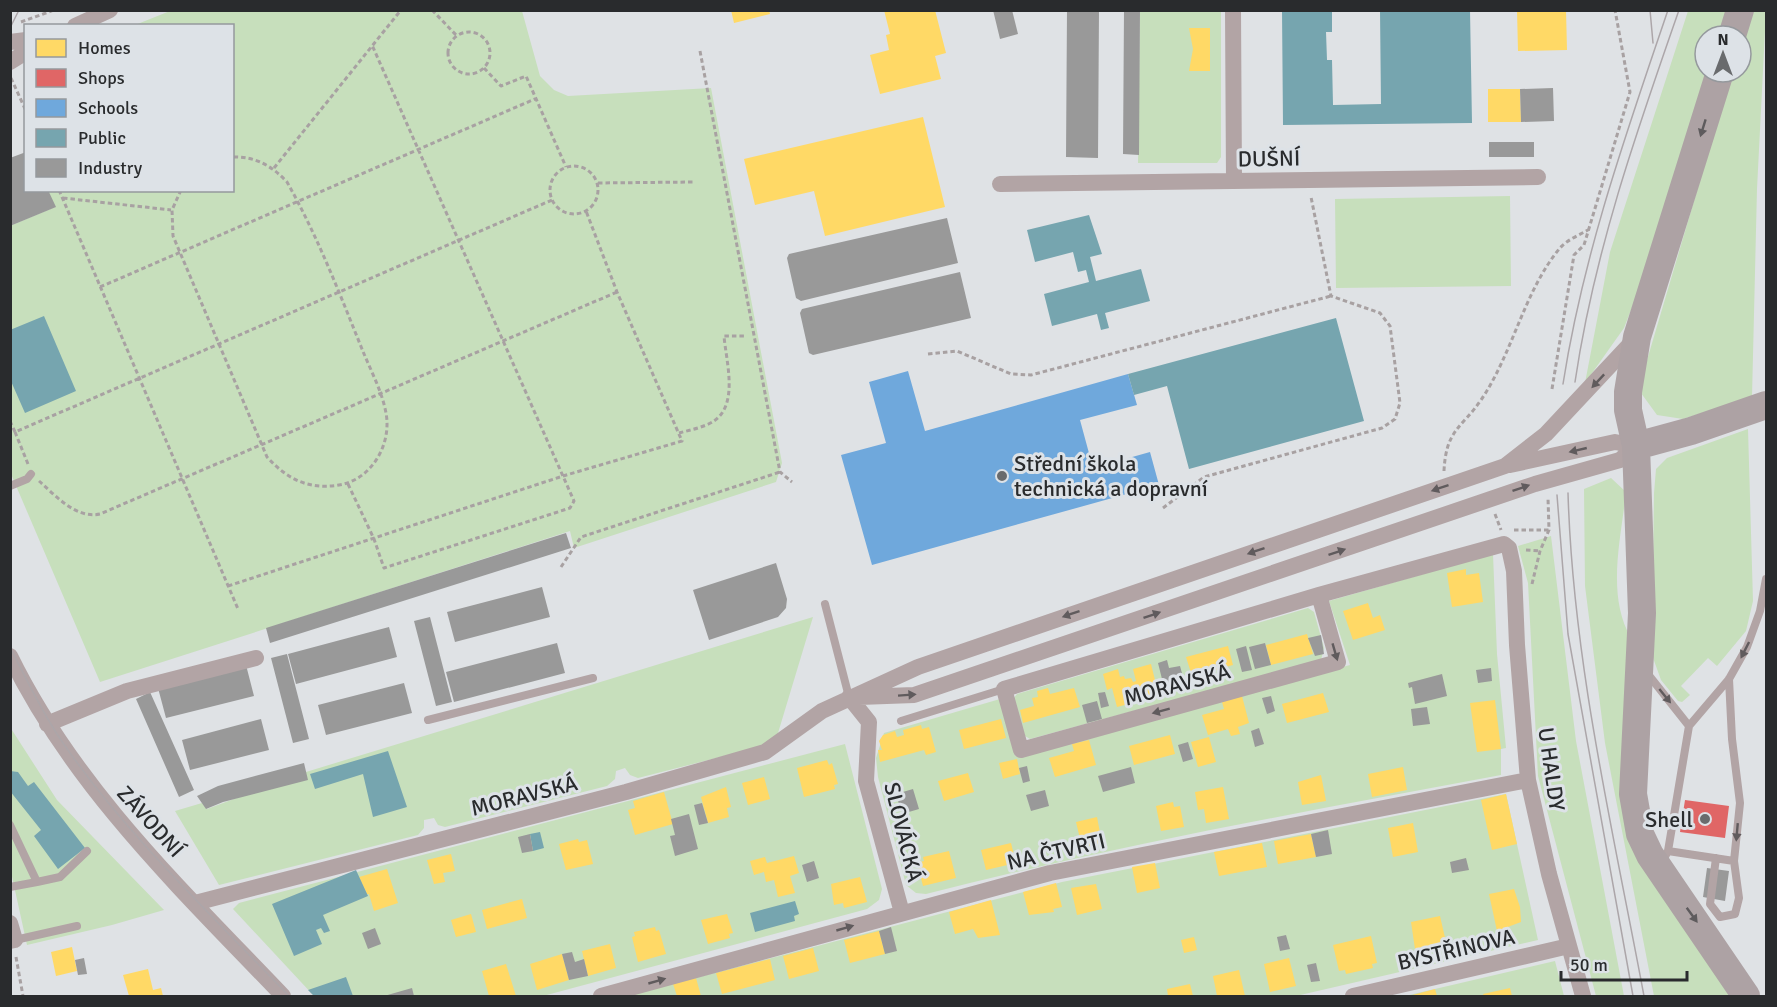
<svg xmlns="http://www.w3.org/2000/svg" width="1777" height="1007" viewBox="0 0 1777 1007" font-family="Signika,sans-serif">
  <style>
    .green { fill: #c7dfbc }
    .homes { fill: #ffd966 }
    .shops { fill: #e06666 }
    .schools { fill: #6fa8dc }
    .public { fill: #76a5af }
    .industry { fill: #999 }
    .lines { fill: none; stroke-linecap: round; stroke-linejoin: round }
    .path { stroke: #a8a1a2; stroke-width: 3; stroke-dasharray: 4.5 3; stroke-linecap: butt }
    .service { stroke: #b2a4a5; stroke-width: 8 }
    .minor { stroke: #b2a4a5; stroke-width: 16 }
    .trunk { stroke: #ada2a4; stroke-width: 28 }
    .tram { stroke: #aca6a9; stroke-width: 1.5 }
    .oneway { fill: #5e5b5d }
    .oneway2 { fill: #605b5d }
    .poi-dot { fill: #696b6d; stroke: #dde2e7; stroke-width: 2 }
    .labels { text-anchor: middle; stroke-width: 6; stroke-linejoin: round; paint-order: stroke }
    .street-label { font-size: 22px; fill: #292b2d; stroke: #dde2e7 }
    .poi-label { font-size: 22px; fill: #292b2d; stroke: #dde2e7; text-anchor: start }
  </style>
  <rect width="100%" height="100%" fill="#dfe2e5"/>
  <path class="green" d="M170,11H522L540,76L554,90L568,96L711,88L782,463L776,482L574,548L570,531L100,682L11,474L10,226L55,207L48,191L232,190V26L135,25Z
    M1140,11H1221V157L1217,163H1138Z
    M1688,11H1728L1720,36H1705V72H1708L1640,287L1624,328L1585,383L1610,252Z
    M1751,11H1766L1757,189L1752,397L1683,419L1657,415L1641,393L1645,367L1732,72H1741V44Z
    M1510,196L1511,286L1336,288L1335,199Z
    M1748,429L1753,601L1746,631L1717,666L1708,658L1681,686L1690,695L1682,702L1678,701L1661,680L1652,655L1654,493L1656,469L1667,458Z
    M1611,478L1626,492C1621,539 1606,595 1631,638L1622,788L1733,996H1654L1605,743L1585,586L1584,489Z
    M1551,536L1576,741L1624,996H1596L1538,776L1528,583L1518,546Z
    M1493,554L1497,654L1506,748L1501,749V775C1309,811 1116,845 926,894L916,893L906,885L878,777L876,758L884,733L1000,699L1015,756L1350,665L1329,601Z
    M1308,608L1314,612L1324,648L1321,660L1030,739L1025,736L1013,699L1017,694Z
    M813,617L775,743L638,778L630,775L625,768L616,771L615,779L607,786L445,827L438,825L434,818L424,820V828L418,835L219,885L175,811L202,803L207,809L306,772Z
    M10,727L57,800L164,910L112,925L27,945L11,872Z
    M845,744L882,889L879,900L867,909L543,996H314L233,909L239,903Z
    M1506,794L1538,940L1296,996H626L1062,882Z
    M1555,961L1564,996H1405Z"/>
  <path class="homes" d="M731,10H769L770,14L734,23Z
    M884,10H935L946,53L935,56L941,79L880,94L870,55L889,50L886,35L890,34Z
    M1517,10H1566L1567,50L1518,51Z
    M1189,28H1210V71H1189L1193,49Z
    M1488,89H1520L1521,122H1488Z
    M923,117L945,207L825,236L814,191L755,205L744,159Z
    M1466,569V575L1479,573L1483,602L1452,607L1447,573Z
    M1368,603L1373,618L1380,615L1385,630L1353,640L1343,611Z
    M1307,634L1313,654L1271,665L1266,645Z
    M1228,646L1233,665L1192,676L1186,657Z
    M1151,664L1159,696L1117,707L1112,688L1107,690L1103,674L1118,669L1120,677L1124,676L1125,679L1131,678L1133,682L1136,681L1133,669Z
    M1048,688L1050,694L1074,688L1080,707L1023,723L1020,710L1034,706L1032,698L1038,697L1037,691Z
    M1323,693L1329,712L1287,723L1282,704Z
    M1242,696L1249,723L1238,727L1240,734L1231,736L1228,729L1208,735L1202,715L1224,709L1222,702Z
    M1495,700L1501,749L1477,752L1470,703Z
    M1001,719L1006,738L964,749L959,730Z
    M921,725L922,729L929,727L936,752L926,755L924,750L880,762L878,750H882L879,741L883,735L895,731L897,737L904,735L903,730Z
    M1170,735L1175,754L1134,765L1129,746Z
    M1209,737L1216,762L1198,767L1191,742Z
    M1089,740L1096,765L1055,777L1049,758L1074,751L1072,744Z
    M1017,759L1020,774L1003,779L999,763Z
    M827,760L829,765L832,763L838,784L834,785L835,789L804,797L797,768Z
    M1403,767L1407,790L1372,797L1368,774Z
    M968,773L974,792L944,801L938,781Z
    M1321,775L1326,801L1302,805L1298,782Z
    M764,777L770,799L748,805L742,783Z
    M726,787L731,807L727,808L729,817L708,823L701,797Z
    M1223,787L1229,819L1206,823L1204,809L1198,810L1195,792Z
    M664,792L673,824L635,835L628,810L635,808L633,801Z
    M1506,794L1517,844L1492,850L1481,800Z
    M1173,802L1174,807L1180,806L1184,827L1161,831L1156,806Z
    M1097,817L1102,843L1082,847L1076,822Z
    M1413,823L1418,852L1393,857L1388,828Z
    M1311,834L1316,857L1278,864L1274,841Z
    M578,839L579,842L587,840L593,864L566,870L559,844Z
    M1011,843L1016,863L986,870L981,850Z
    M1262,843L1267,867L1219,876L1214,852Z
    M949,851L956,878L923,886L917,863L924,861L923,857Z
    M451,854L455,871L443,873L445,882L434,884L427,860Z
    M794,856L799,873L790,876L795,893L778,897L774,880L766,882L764,872L754,875L750,861L765,857L767,863Z
    M1155,863L1160,888L1137,893L1132,867Z
    M387,869L398,903L374,911L369,894H367L359,877Z
    M860,877L867,902L844,908L843,903L834,905L831,884Z
    M1056,883L1062,907L1053,909L1054,912L1029,915L1023,892Z
    M1096,884L1102,909L1077,915L1071,888Z
    M1514,889L1520,907L1521,922L1497,931L1489,894Z
    M522,899L527,918L487,929L482,910Z
    M991,900L1000,935L978,938L973,929L955,934L949,912Z
    M471,914L476,932L456,937L451,920Z
    M727,914L733,933L729,934L730,938L708,944L701,920Z
    M1440,916L1446,942L1415,949L1411,922Z
    M655,927L656,931L659,930L666,954L638,962L632,937L635,936L634,932Z
    M879,931L885,954L850,963L844,940Z
    M1371,936L1377,963L1372,964L1373,968L1346,974L1345,970L1339,971L1333,945Z
    M1194,937L1197,950L1184,953L1181,940Z
    M610,944L616,968L588,976L582,951Z
    M72,947L77,971L56,976L51,952Z
    M813,948L819,971L789,979L783,956Z
    M562,954L569,980L537,990L530,964Z
    M1289,958L1296,986L1270,992L1264,964Z
    M770,959L775,980L722,994L716,973Z
    M506,964L516,996H489L482,971Z
    M148,969L153,990L161,988L163,996H129L123,975Z
    M1239,970L1245,996H1217L1213,976Z
    M696,978L701,996H677L673,984Z
    M1190,984L1193,996H1168L1167,989Z
    M1510,988L1512,996H1484L1483,994Z
    M1435,989L1437,996H1409Z"/>
  <path class="shops" d="M1685,800L1729,806L1725,838L1680,832Z"/>
  <path class="schools" d="M908,371L925,431L1128,374L1137,405L1080,420L1093,468L1150,452L1159,485L872,565L841,455L886,443L869,382Z"/>
  <path class="public" d="M1282,10H1332V32H1326L1327,60H1332L1333,105L1381,104L1380,10H1470L1472,123L1283,125Z
    M1089,215L1102,254L1090,257L1096,281L1141,269L1150,301L1105,313L1109,328L1101,330L1097,314L1052,326L1044,294L1089,282L1086,270L1078,272L1073,252L1035,262L1027,230Z
    M44,316L76,391L25,413L10,379V330Z
    M1336,318L1364,421L1189,469L1167,386L1134,395L1128,374Z
    M388,751L407,807L373,817L363,774L315,789L310,774Z
    M10,771L18,772L28,786L34,782L85,848L58,869L34,836L41,830L10,791Z
    M540,832L544,848L533,851L530,834Z
    M356,870L368,896L323,915L330,931L324,933L321,928L316,930L322,944L294,956L272,904Z
    M795,901L799,914L794,916L795,921L755,932L750,913Z
    M346,977L353,996H314L308,990Z"/>
  <path class="industry" d="M993,10H1012L1018,34L1000,39Z
    M1067,10H1099L1098,158L1066,157Z
    M1124,10H1140L1139,155L1123,154Z
    M1553,88L1554,121L1521,122L1520,89Z
    M1489,142H1534V157H1489Z
    M26,152V190H48L56,207L10,226V158Z
    M947,218L958,263L801,301L796,298L787,258L789,254Z
    M960,272L971,318L813,355L809,353L800,313L802,309Z
    M566,533L571,548L270,643L266,628Z
    M776,563L787,599L786,608L778,617L709,640L693,590Z
    M542,587L550,617L455,642L447,612Z
    M430,617L452,702L436,706L414,621Z
    M389,627L397,657L296,684L288,654Z
    M1321,635L1324,654L1315,656L1308,638Z
    M557,643L565,673L454,702L446,672Z
    M1265,643L1271,665L1255,669L1249,647Z
    M1246,646L1252,670L1242,672L1236,649Z
    M287,654L309,739L293,743L271,658Z
    M1167,660L1169,668L1180,666L1185,684L1165,691L1158,663Z
    M246,665L254,696L166,718L158,688Z
    M1491,668L1492,681L1478,683L1476,670Z
    M1442,674L1447,696L1415,704L1412,687L1409,688L1408,683Z
    M404,683L412,713L326,735L318,705Z
    M150,692L194,790L179,797L136,699Z
    M1105,692L1109,706L1101,708L1098,693Z
    M1271,696L1275,711L1267,714L1262,698Z
    M1097,701L1102,719L1087,723L1082,705Z
    M1427,707L1430,724L1413,726L1411,709Z
    M261,719L269,750L190,770L182,740Z
    M1259,728L1264,744L1255,747L1251,731Z
    M1188,742L1193,759L1183,762L1178,745Z
    M304,763L308,780L223,802L206,809L197,796L218,786Z
    M1027,766L1030,781L1023,783L1019,768Z
    M1131,767L1135,783L1103,792L1098,776Z
    M913,789L919,809L902,814L896,794Z
    M1045,790L1049,806L1031,811L1026,795Z
    M702,803L708,823L699,825L694,805Z
    M689,814L698,849L675,856L670,836L675,835L671,819Z
    M1328,830L1332,854L1316,857L1311,834Z
    M530,834L533,851L522,853L518,837Z
    M1466,858L1469,870L1452,873L1450,862Z
    M814,861L819,878L807,882L802,865Z
    M1707,868L1729,871L1725,901L1703,897Z
    M891,927L897,951L885,954L879,931Z
    M375,928L381,944L368,949L362,933Z
    M1286,935L1290,949L1280,951L1277,937Z
    M572,952L575,962L584,959L588,976L569,980L562,954Z
    M84,958L87,974L78,975L75,960Z
    M1316,963L1320,981L1311,982L1307,965Z
    M412,988L414,996H384Z"/>
  <g class="lines">
    <path class="path" d="M432,10L457,36
      M21,22L54,10
      M448 53a21 21 0 1 1 42 0a21 21 0 1 1-42 0Z
      M700,51L780,472L792,482
      M484,68L501,86L526,76L566,167
      M11,78L26,111
      M550 190a24 24 0 1 1 48 0a24 24 0 1 1-48 0Z
      M274,168L401,10
      M598,183L693,182
      M59,190L238,609
      M181,190L172,210L173,236L267,457C287,479 308,490 339,485C371,480 392,445 386,413C382,391 370,369 362,349C339,292 317,235 287,182C272,166 255,156 232,157
      M63,198L171,210
      M100,287L535,99
      M928,354L957,351L1011,374L1031,375L1331,296
      M1552,389L1574,255L1584,245L1630,92L1615,10
      M10,421L15,432L552,200
      M15,432L28,464
      M679,433C690,430 705,427 714,421C739,404 726,361 724,336H744
      M1444,471C1446,429 1462,428 1481,400C1513,353 1524,291 1560,248C1567,240 1579,235 1588,230
      M39,481C56,496 76,519 100,514L617,292
      M348,484L374,539L384,568L570,508L574,501L372,45
      M1163,508L1204,477L1382,428L1395,419L1400,403L1390,326L1380,313L1331,296L1311,197
      M1495,514L1501,530
      M1514,530H1549
      M1526,550L1540,551
      M561,567L581,537L780,472
      M1532,584L1540,551L1549,530L1548,498
      M228,586L563,476L682,441L617,292L586,211
      M16,957L23,996"/>
    <path class="service" d="M10,486L27,479L31,474
      M825,604L849,697
      M1647,673L1689,726
      M428,720L593,678
      M901,721L1004,689
      M10,825L37,882L10,887
      M1668,851L1734,861
      M1716,858L1710,904L1720,917L1735,914L1739,898L1734,861L1740,803L1732,739L1729,679
      M1662,862L1668,851L1689,726L1729,679L1747,647L1760,611L1766,579
      M37,882L60,877L87,851
      M15,940L77,926"/>
    <path class="minor" d="M1233,10L1234,181
      M75,26L110,10
      M10,42L26,40
      M10,62L26,52
      M1000,184L1538,177
      M1319,595L1338,662L1021,750L1004,689L1319,595L1504,544L1509,548L1514,571L1517,645L1528,780L1549,874L1583,996
      M10,656C75,789 183,891 283,996
      M849,697L869,722L866,781L902,913
      M859,697L914,695L1535,484L1620,460L1636,446L1615,442L1510,465
      M47,724L127,691L256,658
      M195,903L626,792L765,752L822,711L918,667L1505,466L1546,434L1633,341
      M10,923L15,940L10,941
      M601,996L1050,873L1528,780
      M1353,996L1569,946"/>
    <path class="trunk" d="M1732,36L1740,10
      M1720,72L1637,337L1628,392V410L1636,446L1642,613L1633,794L1640,834L1650,855L1746,996
      M1636,446L1691,431L1766,405"/>
    <path class="tram" d="M1650,10L1653,43
      M10,28L19,10
      M1575,382C1594,253 1636,133 1679,10
      M1563,384C1583,255 1626,134 1668,10
      M1568,493C1573,663 1613,830 1644,996
      M1557,495L1568,634L1633,996
      M10,647C26,678 41,711 61,740C125,834 211,914 289,996"/>
  </g>
  <defs><path id="oneway-solid" d="M-6-.8H1V-3.2L6.5 0L1 3.2V.8H-6Z" transform="scale(1.5)"/></defs>
  <g class="oneway">
    <use href="#oneway-solid" transform="translate(1703 128) rotate(107)"/>
    <use href="#oneway-solid" transform="translate(1692 915) rotate(54)"/>
  </g>
  <g class="oneway2">
    <use href="#oneway-solid" transform="translate(1598 381) rotate(133)"/>
    <use href="#oneway-solid" transform="translate(1578 450) rotate(167)"/>
    <use href="#oneway-solid" transform="translate(1440 488) rotate(161)"/>
    <use href="#oneway-solid" transform="translate(1521 488) rotate(-19)"/>
    <use href="#oneway-solid" transform="translate(1256 551) rotate(161)"/>
    <use href="#oneway-solid" transform="translate(1337 552) rotate(-19)"/>
    <use href="#oneway-solid" transform="translate(1071 614) rotate(161)"/>
    <use href="#oneway-solid" transform="translate(1152 615) rotate(-19)"/>
    <use href="#oneway-solid" transform="translate(1745 650) rotate(117)"/>
    <use href="#oneway-solid" transform="translate(1335 652) rotate(74)"/>
    <use href="#oneway-solid" transform="translate(907 695) rotate(-4)"/>
    <use href="#oneway-solid" transform="translate(1665 696) rotate(51)"/>
    <use href="#oneway-solid" transform="translate(1161 711) rotate(165)"/>
    <use href="#oneway-solid" transform="translate(1737 832) rotate(95)"/>
    <use href="#oneway-solid" transform="translate(845 928) rotate(-16)"/>
    <use href="#oneway-solid" transform="translate(657 981) rotate(-16)"/>
  </g>
  <g class="poi-dot">
    <circle cx="1002" cy="476" r="6"/>
    <circle cx="1705" cy="819" r="6"/>
  </g>
  <g class="labels">
    <g class="street-label">
      <text transform="translate(1269 158) rotate(-1)" y="8">DUŠNÍ</text>
      <text transform="translate(1177 684) rotate(-15)" y="8">MORAVSKÁ</text>
      <text transform="translate(1552 769) rotate(82)" y="8">U HALDY</text>
      <text transform="translate(524 795) rotate(-14)" y="8">MORAVSKÁ</text>
      <text transform="translate(151 821) rotate(48)" y="8">ZÁVODNÍ</text>
      <text transform="translate(904 832) rotate(76)" y="8">SLOVÁCKÁ</text>
      <text transform="translate(1056 851) rotate(-13)" y="8">NA ČTVRTI</text>
      <text transform="translate(1456 949) rotate(-13)" y="8">BYSTŘINOVA</text>
    </g>
    <g class="poi-label">
      <text x="1014" y="471">Střední škola<tspan x="1014" dy="25">technická a dopravní</tspan></text>
      <text x="1693" y="827" text-anchor="end">Shell</text>
    </g>
  </g>
  <rect width="1777" height="1007" fill="none" stroke="#292b2d" stroke-width="24"/>
  <rect x="24" y="24" width="210" height="168" fill="#dde2e7" stroke="#95999d" stroke-width="1.5"/>
  <rect x="36" y="39" width="30" height="18" fill="#ffd966" stroke="#95999d" stroke-width="1.5"/>
  <text x="78" y="54" font-size="18" fill="#292b2d">Homes</text>
  <rect x="36" y="69" width="30" height="18" fill="#e06666" stroke="#95999d" stroke-width="1.5"/>
  <text x="78" y="84" font-size="18" fill="#292b2d">Shops</text>
  <rect x="36" y="99" width="30" height="18" fill="#6fa8dc" stroke="#95999d" stroke-width="1.5"/>
  <text x="78" y="114" font-size="18" fill="#292b2d">Schools</text>
  <rect x="36" y="129" width="30" height="18" fill="#76a5af" stroke="#95999d" stroke-width="1.5"/>
  <text x="78" y="144" font-size="18" fill="#292b2d">Public</text>
  <rect x="36" y="159" width="30" height="18" fill="#999999" stroke="#95999d" stroke-width="1.5"/>
  <text x="78" y="174" font-size="18" fill="#292b2d">Industry</text>
  <g transform="translate(1723 54)"><circle r="28" fill="#dde2e7" stroke="#95999d" stroke-width="1.5"/>
  <path d="M0-4.5L10 22L0 15L-10 22Z" fill="#696b6d"/>
  <text y="-9" font-size="16" font-weight="bold" text-anchor="middle" fill="#292b2d">N</text>
  </g>
  <path d="M1561 971v9h126v-9" fill="none" stroke="#292b2d" stroke-width="3"/>
  <text x="1570" y="971" font-size="18" fill="#292b2d" stroke="#dde2e7" stroke-width="4.5" paint-order="stroke">50 m</text>
</svg>
